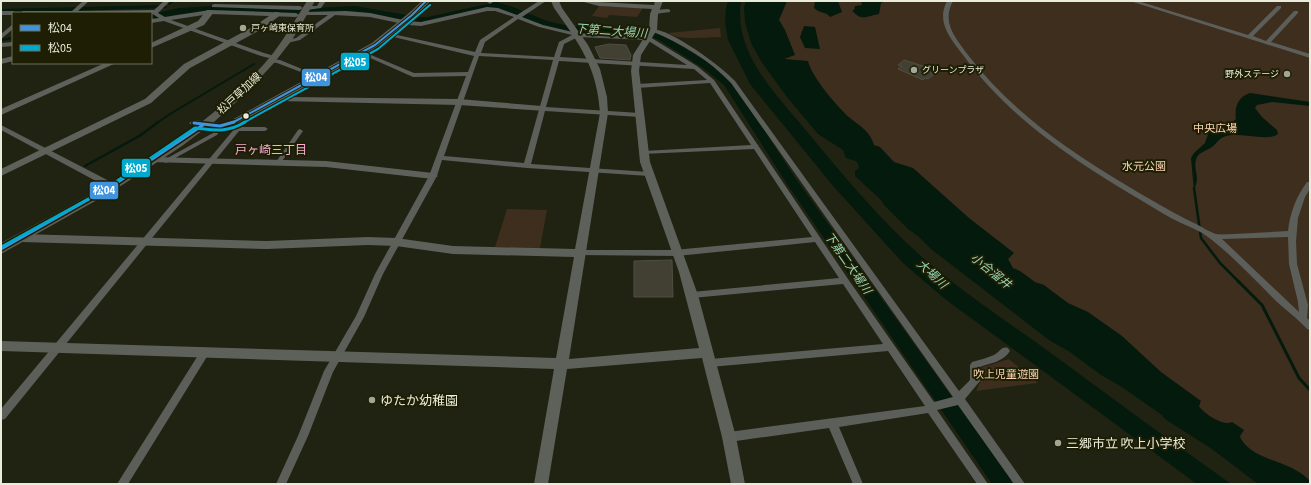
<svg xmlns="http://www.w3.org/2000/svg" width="1311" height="485" viewBox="0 0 1311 485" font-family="'Source Sans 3','Noto Sans JP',sans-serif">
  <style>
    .green { fill: #3e2e1e }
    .water { fill: #031a0d }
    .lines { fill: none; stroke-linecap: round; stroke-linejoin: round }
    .stream-far2 { stroke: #031a0d; stroke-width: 2 }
    .stream-far1 { stroke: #031a0d; stroke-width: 2.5 }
    .stream { stroke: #031a0d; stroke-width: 3 }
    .canal { fill: #031a0d; fill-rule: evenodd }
    .river { fill: #031a0d; fill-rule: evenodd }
    .building { fill: #414033; stroke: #504e41 }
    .street { fill: #5c5e59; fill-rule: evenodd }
    .secondary { fill: #5d6159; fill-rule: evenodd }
    .primary { fill: #5c5e55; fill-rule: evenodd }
    .bus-1-far1-casing { stroke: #1d1e03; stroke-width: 4 }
    .bus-1-casing { stroke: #1d1e03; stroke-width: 6 }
    .bus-2-far1-casing { stroke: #1d1e03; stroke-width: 4 }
    .bus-2-casing { stroke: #1d1e03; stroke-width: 6 }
    .bus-1-far1 { stroke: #4094de; stroke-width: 2 }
    .bus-1 { stroke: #4094de; stroke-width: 3 }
    .bus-2-far1 { stroke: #00a9ce; stroke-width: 2 }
    .bus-2 { stroke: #00a9ce; stroke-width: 3 }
    .poi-dot { fill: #a3a595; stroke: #1d1e03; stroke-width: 1.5 }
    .bus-dot { fill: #e9ecdb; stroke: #1d1e03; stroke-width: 1.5 }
    .labels { text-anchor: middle; stroke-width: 4; stroke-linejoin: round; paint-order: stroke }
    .far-poi-label { font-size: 9px; fill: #e9ecdb; stroke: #1d1e03; text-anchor: start }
    .street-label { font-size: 11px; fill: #e9ecdb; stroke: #1d1e03 }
    .park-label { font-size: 11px; fill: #fbd5b5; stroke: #1d1e03 }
    .water-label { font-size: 12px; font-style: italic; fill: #97d4b6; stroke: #1d1e03 }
    .neighbourhood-label { font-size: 12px; fill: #f9afd6; stroke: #1d1e03 }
    .near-poi-label { font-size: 13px; fill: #e9ecdb; stroke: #1d1e03; text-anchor: start }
    .line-badge { stroke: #1d1e03; stroke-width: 1.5 }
    .badge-label { font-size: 11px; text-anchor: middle; font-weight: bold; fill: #fff }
  </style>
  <rect width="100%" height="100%" fill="#202212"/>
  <path class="green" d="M779,1H1310V484H1297L1059,308L879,159L785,68L770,21Z
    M599,6L643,8L637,17L609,15L607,18L592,16Z
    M720,28L721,37C709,37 677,41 668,33Z
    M507,209L547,210L540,248L495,247Z
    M1009,359L1038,383L976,391L981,380L980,368Z"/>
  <path class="water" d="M728,1H741C733,51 773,91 803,127C844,176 886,228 936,269C975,301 1018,329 1059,359C1116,401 1173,443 1231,484H1197L945,299L903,263L834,187L750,84L728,40L725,22L726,8Z
    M746,1H787L779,20L785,30L795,55L784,59L808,61C811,76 838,108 850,118C861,127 870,131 874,145L880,147L894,162L913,168L969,218L1014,253L1008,259L1013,268L1020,271L1035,282L1044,285L1068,303L1088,312L1122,336L1161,372L1201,401L1199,406C1203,413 1224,427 1232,422L1244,430L1240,436L1241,439C1255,462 1291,460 1310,481V484H1258L1212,449L1165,419L1162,415L1122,387L1101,375L1070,352L1049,340L931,249L918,236L908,229L884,205L881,200L855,176V171L858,169L859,166L856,161L846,158L843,150L818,134L787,97L761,61L751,43L745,22L744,7Z
    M815,1H838L842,12L830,17L827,14L818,11L814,8Z
    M861,1H886L881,3L879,14C867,16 861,22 852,10H854L855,6L862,5Z
    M804,26L815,27L820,49L805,48L800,37Z
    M1250,93L1310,102V106L1272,102L1257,105L1255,108L1262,117L1277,130L1278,134C1268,142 1240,132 1226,136C1219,138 1217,143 1212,147C1206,151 1197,153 1196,160C1194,166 1197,173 1197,179C1197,183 1195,187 1194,191L1191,158L1194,153L1205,143L1211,126L1231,123L1236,119C1234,107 1238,97 1250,93Z"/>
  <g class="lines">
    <path class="stream-far2" d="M169,4L173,1
      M1,40L13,38
      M157,123L170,114L254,64"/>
    <path class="stream-far1" d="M85,166L141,135L158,122
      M1194,188L1201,238L1220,263L1239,282"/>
    <path class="stream" d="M1238,281L1262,305L1299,378L1310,390"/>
    <path class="canal" d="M164,5L167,7L166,8L1,13V9Z"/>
    <path class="river" d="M496,2L513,7L547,21L564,25L590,28L657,32L711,64L732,81L796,179L1010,478L1013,484H992L787,184L724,85L703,68L659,40L652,37L590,34L564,31L541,25L496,8L428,23H418L355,12L315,14L214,12L179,14L151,20V14L179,8L214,6L315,8L355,6L418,17H428Z"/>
  </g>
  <path class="building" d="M609,44L626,45L631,55L630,60L600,58L595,47Z
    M904,60L926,67L933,75L928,79L925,78L923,80L898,69L902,66L898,65Z
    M672,260L673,297H634V261Z"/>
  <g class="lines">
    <path class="street" d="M83,1H89L78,11L154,10L164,1H170L158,13L165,17L210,10L296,13L299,15L296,17L210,14L171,20L264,53L271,55L272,56L269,58L261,56L164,21L151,23V19L159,18L151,13H20L23,11H72Z
      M320,1H326L321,8L307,10L304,8L307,6H317Z
      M486,1H492L493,2L490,4Z
      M539,1H546L522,17L543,25L577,33L650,37L697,66L714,80L848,279L934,402L953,397L731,83C709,60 681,43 651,31V29C670,28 722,67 735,81L959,391L970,380V365L972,362C979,360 987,358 994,355C1000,352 1001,346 1008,348L1010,351C1003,362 991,363 980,367V381L965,399L1025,484H1014L958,405L937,410L988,484H977L928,413L839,427L863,484H853L829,428L729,442L725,440L724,437L725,434L729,432L925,406L888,351L710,367L707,366L705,363L707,360L710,359L883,344L843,284L692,298L689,297L688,295L689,293L692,292L839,278L815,242L677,256L578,255L577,253L581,250H674L812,237L754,149L642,154L641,153L642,152L644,151L751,145L710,83L637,88L634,86L637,84L707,80L694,69L559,61L546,107L640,113L643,115L640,117L545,111L531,164L649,172L653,174L649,176L527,168L442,160L437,176L383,274L364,317L333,372L308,436L286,484H276L298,436L324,371L356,316L375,274L429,176L466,76L413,77L359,53L364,52L414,73L468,72L474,56L385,35L388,33L475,52L480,40L514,17L495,11H487L421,26L408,25L370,17L335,15L300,40L287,43L284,41L296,38L328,15H301V13L303,12L346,11L370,13L408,21L421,22L487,7L498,8L517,15ZM518,19L539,27L572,35L559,42L554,57L481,53L485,42ZM578,37L647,40L687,65L560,57L564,44ZM479,56L553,60L524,163L444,156Z
      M947,1H953C941,23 956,38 968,55C1010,110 1067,150 1126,185C1148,198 1171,212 1194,223C1201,226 1209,232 1216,234C1221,235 1228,234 1234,234C1252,233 1270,232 1288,231C1290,213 1296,197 1307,182H1310V189L1305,197L1298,218L1296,241L1297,264L1308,305L1307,318L1310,321V330L1307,329C1298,319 1286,310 1276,301C1254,279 1232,255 1208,237C1200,231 1190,227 1181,223C1168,217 1156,209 1144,202C1076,162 1010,119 963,55C950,38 936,22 947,1ZM1288,237L1289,264L1298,302L1299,312L1222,239Z
      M1130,1H1138L1248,35L1277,6H1281V8L1253,36L1266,41L1294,11H1298V13L1271,42L1310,54V58Z
      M214,4L300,6L303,8L300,10L212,7V5Z
      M668,9L670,10V12L655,14L652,12L655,10Z
      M1,11H13L16,13H13V15H1Z
      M13,24V29L1,39V34Z
      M13,42V46L1,47V43Z
      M272,59L280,60L319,76L318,77H314L277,63L270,62L269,61Z
      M243,115L246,117V120L242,127H265L268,129L265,131H239L5,419L1,420V409L235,128L240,120V117Z
      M220,124L223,126L217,135L168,162L166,163L162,161L213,133L218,125Z
      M1,125L115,184L116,186L112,188H109L1,130Z
      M300,129L303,131L280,164H276L274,163L276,162L298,130Z
      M205,348L208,349L210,352L208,355L128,484H117L202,349Z"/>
    <path class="secondary" d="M422,1H430C395,44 335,70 288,97L459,99L542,106L545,107L546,109L545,111L459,105L279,101L233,126L220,129L194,126L189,123L194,120L220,123L230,121L372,43L409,13Z
      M551,1H559L562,8L588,45L600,69L607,97L608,113L569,359L699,348L679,272L640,162L631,71L633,55L649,30L650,14L652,9L599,6L580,1L654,5L655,1H663L658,14L657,30L641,55L639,71L650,162L698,295L736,437L745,484H731L722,437L702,358L567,369L548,484H534L554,369L1,351V341L556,358L574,257L453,254L396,246L368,245L267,249L21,242L17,241L16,238L17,235L21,234L267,241L368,237L396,238L453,246L575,249L600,113C597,67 580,45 554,8Z
      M207,10H210L214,12L204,25L151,48V43L198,21Z
      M275,12H278L282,14L262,29L190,68L151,103L1,176V169L145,99L184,64L256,25Z
      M13,56V61L1,64V59Z
      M105,63H116L1,115V109Z
      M153,157L326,161L433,173L438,176L433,179L326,167L150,162L148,160Z"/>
    <path class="primary" d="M307,1H315L292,40L274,63L246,93L215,121L182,146L113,191L1,254V243C95,192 206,137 274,52C286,36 296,18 307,1Z"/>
    <g class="bus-1-far1-casing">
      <path id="bus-1-far1" d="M194,123H197
        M232,123L375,45L412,15L426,1"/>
    </g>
    <g class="bus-1-casing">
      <path id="bus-1" d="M194,123L220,126L234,122
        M1,249L112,186L203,125"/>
    </g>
    <g class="bus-2-far1-casing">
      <path id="bus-2-far1" d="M243,123L378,49L430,5"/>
    </g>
    <g class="bus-2-casing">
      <path id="bus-2" d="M3,246L101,192L195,128C215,130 227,133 245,122"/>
    </g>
    <use href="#bus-1-far1" class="bus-1-far1"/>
    <use href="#bus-1" class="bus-1"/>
    <use href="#bus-2-far1" class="bus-2-far1"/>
    <use href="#bus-2" class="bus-2"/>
  </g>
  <g class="poi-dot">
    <circle cx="243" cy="28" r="4"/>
    <circle cx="914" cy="70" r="4"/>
    <circle cx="1287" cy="74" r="4"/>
    <circle cx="372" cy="400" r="4"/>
    <circle cx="1058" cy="443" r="4"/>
  </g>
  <circle class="bus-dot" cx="246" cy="116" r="3.5"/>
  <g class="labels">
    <g class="far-poi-label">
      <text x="251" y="31">戸ヶ崎東保育所</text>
      <text x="922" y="73">グリーンプラザ</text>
      <text x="1279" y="77" text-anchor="end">野外ステージ</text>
    </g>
    <g class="street-label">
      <text transform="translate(239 93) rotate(-43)" y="4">松戸草加線</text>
    </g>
    <g class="park-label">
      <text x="1215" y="132">中央広場</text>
      <text x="1144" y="170">水元公園</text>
      <text x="1006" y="378">吹上児童遊園</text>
    </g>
    <g class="water-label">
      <text transform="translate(611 31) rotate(4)" y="4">下第二大場川</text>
      <text transform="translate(848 263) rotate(55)" y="4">下第二大場川</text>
      <text transform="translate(991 271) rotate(39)" y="4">小合溜井</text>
      <text transform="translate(932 274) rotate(43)" y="4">大場川</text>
    </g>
    <g class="neighbourhood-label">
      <text x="271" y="154">戸ヶ崎三丁目</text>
    </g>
    <g class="near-poi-label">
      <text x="380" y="405">ゆたか幼稚園</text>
      <text x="1066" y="448">三郷市立 吹上小学校</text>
    </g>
  </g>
  <g class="line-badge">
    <rect x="340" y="52" width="30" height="19" rx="4" fill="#00a9ce"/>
    <rect x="301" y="68" width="30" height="19" rx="4" fill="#4094de"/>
    <rect x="121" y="158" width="30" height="20" rx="4" fill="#00a9ce"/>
    <rect x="89" y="181" width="30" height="19" rx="4" fill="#4094de"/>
  </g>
  <g class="badge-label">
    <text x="355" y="66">松05</text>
    <text x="316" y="81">松04</text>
    <text x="136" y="172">松05</text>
    <text x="104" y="194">松04</text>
  </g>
  <rect width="1311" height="485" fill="none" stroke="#e9ecdb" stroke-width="4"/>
  <rect x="12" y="12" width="140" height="52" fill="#1d1e03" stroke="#6f7059"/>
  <rect x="20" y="25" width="20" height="6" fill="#4094de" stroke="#6f7059"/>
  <text x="48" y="32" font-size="12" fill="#e9ecdb">松04</text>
  <rect x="20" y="45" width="20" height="6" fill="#00a9ce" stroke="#6f7059"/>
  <text x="48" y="52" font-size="12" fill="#e9ecdb">松05</text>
</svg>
